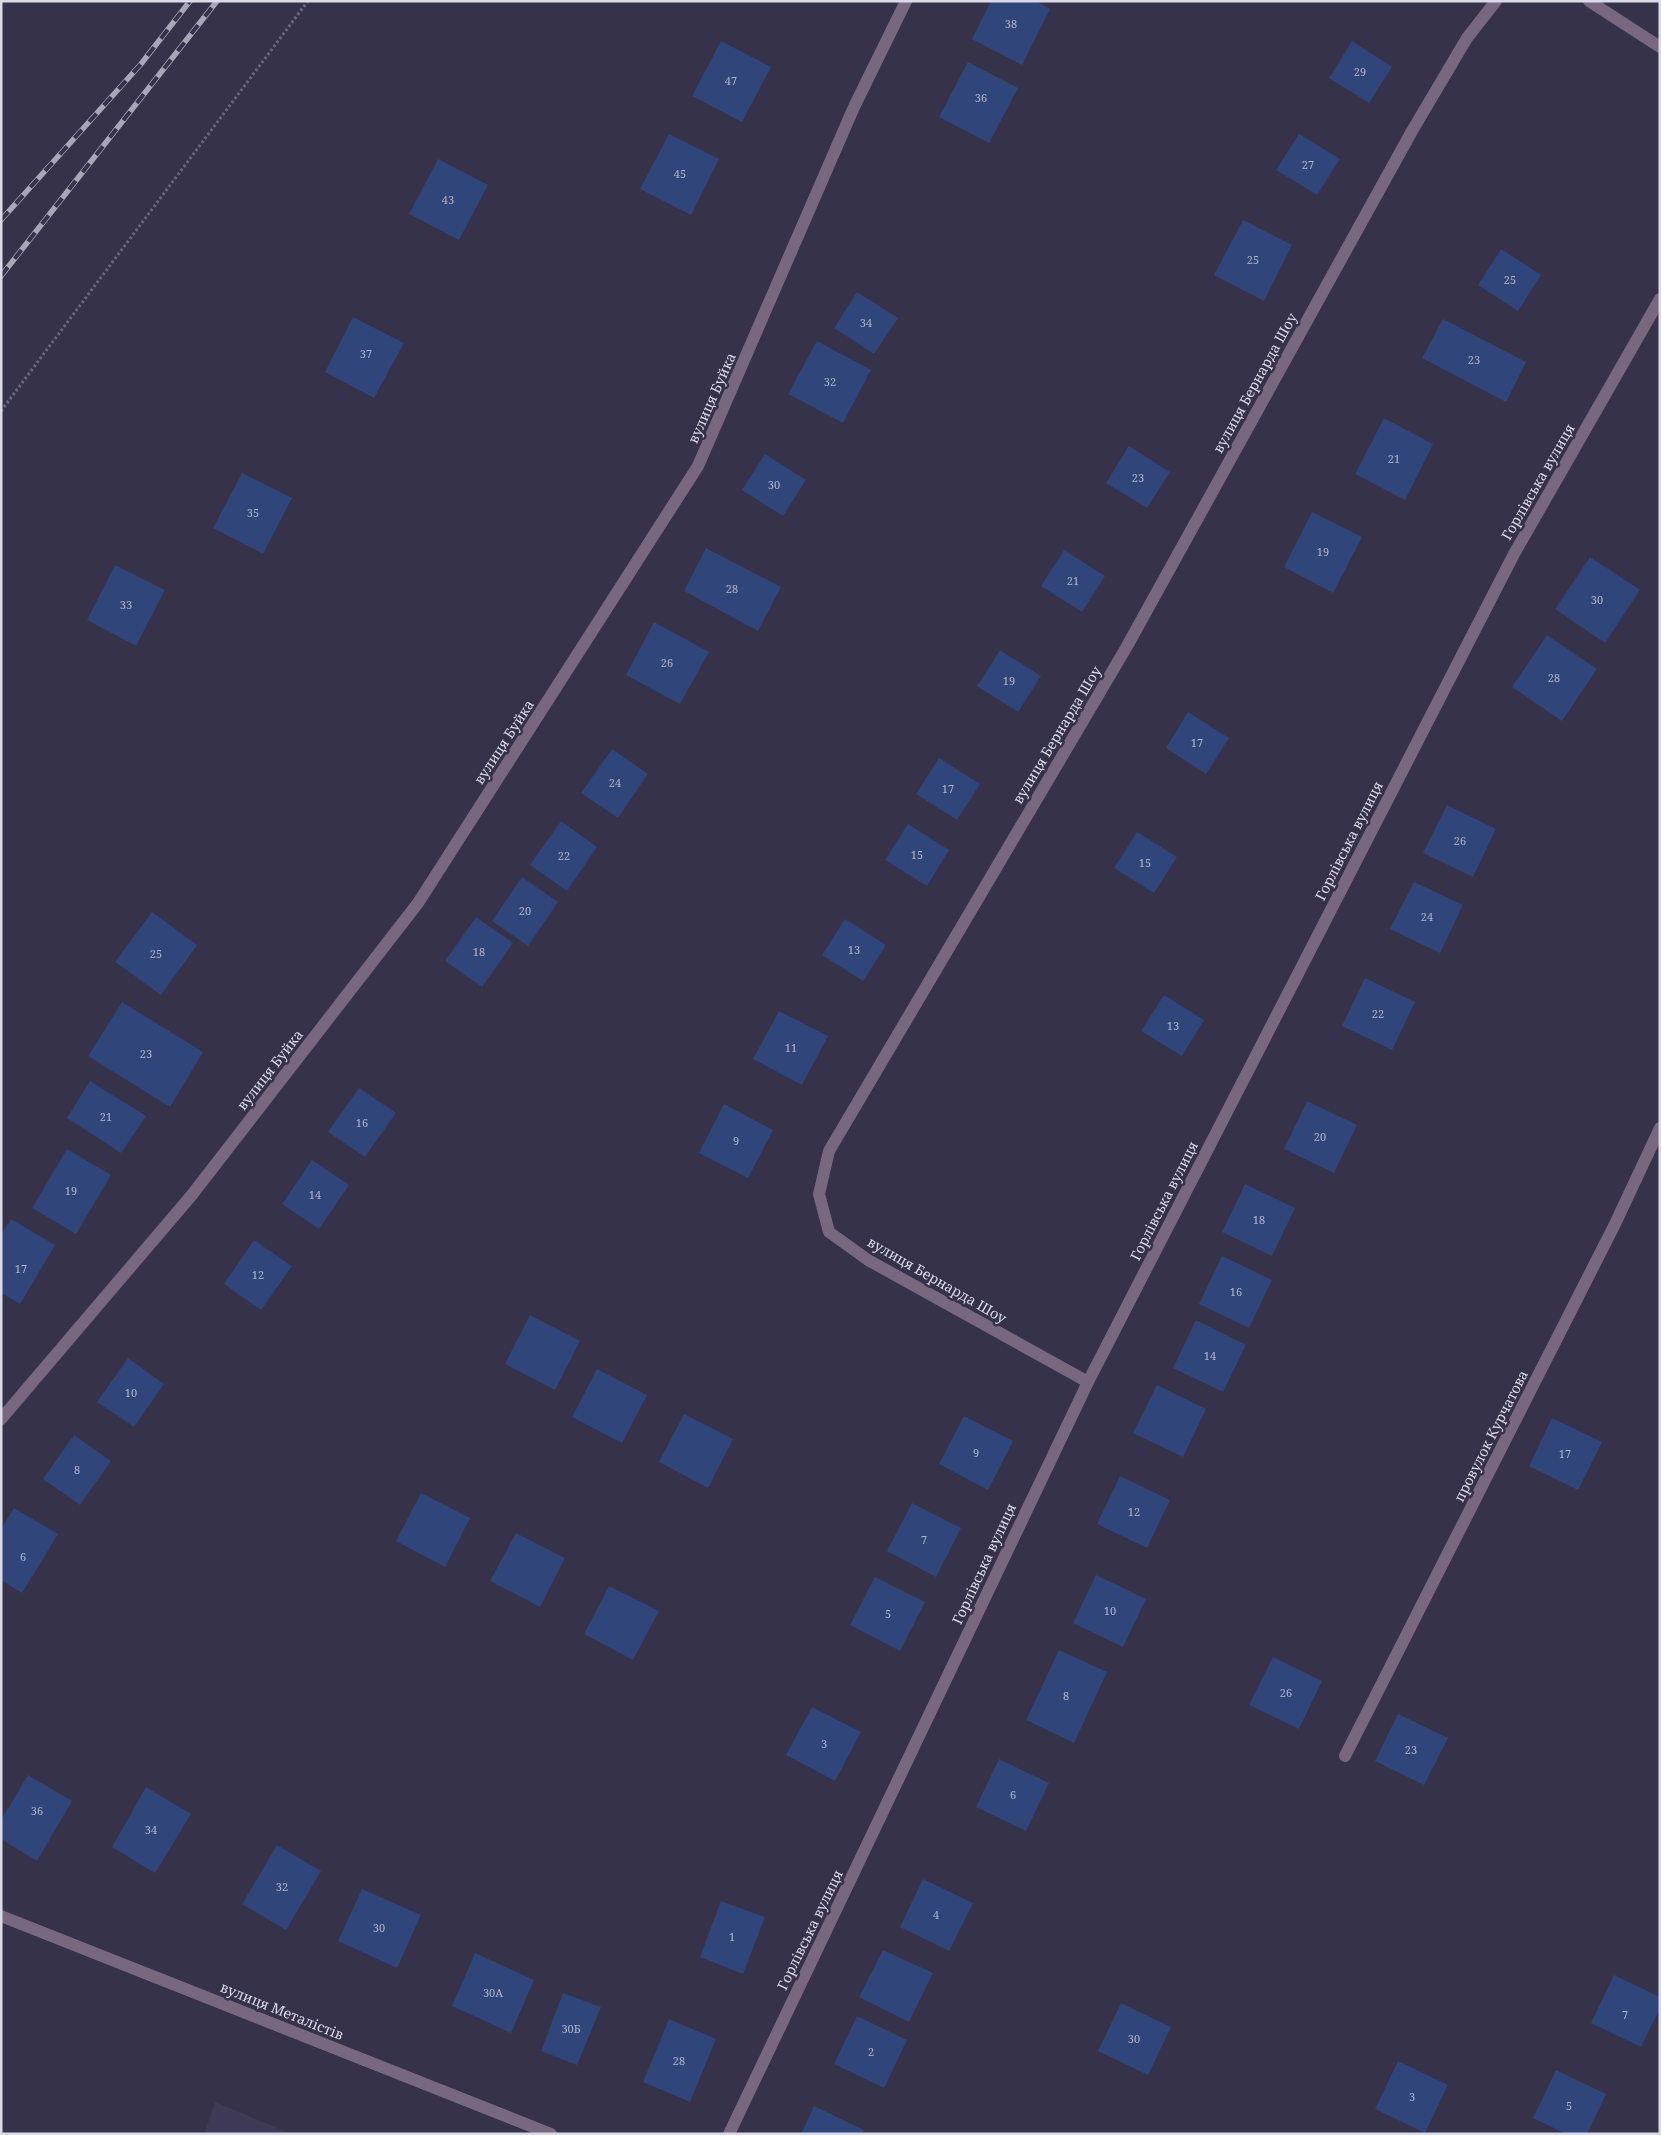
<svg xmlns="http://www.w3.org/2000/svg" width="1661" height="2135" viewBox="0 0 1661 2135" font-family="'Noto Serif',serif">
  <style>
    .built { fill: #3e3956 }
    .building { fill: #30457a }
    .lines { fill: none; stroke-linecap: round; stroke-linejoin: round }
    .path { stroke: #6a687c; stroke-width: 3; stroke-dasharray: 2.5 2.5; stroke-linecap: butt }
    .minor { stroke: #776880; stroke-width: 12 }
    .rail-casing { stroke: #a8a6b7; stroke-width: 5.5 }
    .rail { stroke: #353249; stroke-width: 4; stroke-dasharray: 11; stroke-linecap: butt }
    .labels { text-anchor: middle; stroke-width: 5; stroke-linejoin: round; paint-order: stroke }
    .number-label { font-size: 11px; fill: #b0b5cd }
    .street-label { font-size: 14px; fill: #dbdae9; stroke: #353249 }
  </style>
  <rect width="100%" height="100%" fill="#353249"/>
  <path class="built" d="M215,2102L292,2134H204Z"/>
  <path class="building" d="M991,1H1036L1050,9L1022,65L972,39Z
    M721,41L771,67L742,122L692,96Z
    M1352,41L1392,67L1369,103L1329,78Z
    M968,62L1018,88L989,143L939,117Z
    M669,134L719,159L691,215L640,189Z
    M1299,134L1340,159L1317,195L1276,170Z
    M438,159L488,185L459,240L409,214Z
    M1243,220L1292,245L1264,301L1214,275Z
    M1501,249L1541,275L1518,311L1478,285Z
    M857,292L898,318L874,354L834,328Z
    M353,317L404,343L374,398L325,372Z
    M1443,319L1526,362L1506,402L1422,358Z
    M817,341L871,370L843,423L788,394Z
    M1384,418L1433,444L1405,500L1355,474Z
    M1129,446L1170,472L1147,508L1106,483Z
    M765,454L806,480L783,516L742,490Z
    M242,473L292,498L263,554L213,528Z
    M1312,512L1362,537L1333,593L1284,567Z
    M706,548L781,587L758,631L684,591Z
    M1064,550L1105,576L1082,612L1041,586Z
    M1590,557L1640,590L1605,643L1555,609Z
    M115,565L165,590L136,646L87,620Z
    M654,622L709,652L680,704L626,675Z
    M1547,635L1597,669L1562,721L1512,687Z
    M1000,650L1041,676L1018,712L977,686Z
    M1188,712L1229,738L1206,774L1166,748Z
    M612,749L648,774L618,818L581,793Z
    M939,758L980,784L957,820L916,794Z
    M1447,805L1496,829L1473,877L1423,853Z
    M561,821L597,847L567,891L530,865Z
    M908,824L949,850L927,886L885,860Z
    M1137,832L1177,857L1154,893L1114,868Z
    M522,877L558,902L528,946L492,921Z
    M1414,882L1463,905L1440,953L1390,929Z
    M152,912L197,945L161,995L115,962Z
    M476,917L513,943L482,987L445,961Z
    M845,919L886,945L863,981L822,955Z
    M1365,978L1415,1002L1392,1050L1342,1026Z
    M1164,995L1204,1020L1182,1056L1141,1031Z
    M122,1002L203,1052L170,1107L88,1056Z
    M779,1011L828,1036L802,1085L753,1059Z
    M90,1081L146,1116L121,1153L67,1118Z
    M359,1088L396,1113L365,1157L328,1132Z
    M1307,1101L1357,1125L1334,1173L1284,1149Z
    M724,1104L773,1130L748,1178L699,1153Z
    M67,1149L111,1175L76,1234L32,1208Z
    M312,1160L349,1185L319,1229L282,1204Z
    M1245,1184L1295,1208L1272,1256L1222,1232Z
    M11,1219L55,1245L20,1304L1,1293V1235Z
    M254,1240L292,1266L261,1310L224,1284Z
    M1222,1256L1272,1280L1249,1328L1199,1304Z
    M530,1315L580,1341L555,1390L505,1364Z
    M1196,1320L1246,1345L1223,1392L1173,1368Z
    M128,1358L164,1384L134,1427L97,1402Z
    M597,1369L647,1395L622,1443L572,1417Z
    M1157,1385L1206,1409L1183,1457L1133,1433Z
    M684,1414L733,1439L708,1488L659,1462Z
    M964,1416L1013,1441L988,1490L939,1464Z
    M1552,1418L1602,1442L1578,1490L1529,1466Z
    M74,1435L111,1461L80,1505L43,1479Z
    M1120,1476L1170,1500L1147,1548L1097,1524Z
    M421,1493L470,1518L445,1567L396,1541Z
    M912,1503L961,1528L936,1577L887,1551Z
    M14,1508L58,1534L22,1593L1,1580V1529Z
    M516,1533L565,1558L540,1607L490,1581Z
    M1096,1575L1146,1599L1123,1647L1073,1623Z
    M875,1577L925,1602L900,1651L850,1625Z
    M609,1586L659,1611L633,1660L584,1634Z
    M1059,1650L1107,1672L1074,1743L1026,1720Z
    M1273,1657L1322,1681L1299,1729L1249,1705Z
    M812,1707L861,1732L835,1781L786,1755Z
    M1398,1714L1448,1738L1424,1785L1375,1761Z
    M999,1759L1049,1783L1026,1831L976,1807Z
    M28,1775L72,1801L37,1861L1,1839V1820Z
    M146,1787L191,1814L155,1873L112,1847Z
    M277,1845L321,1871L286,1930L242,1904Z
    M923,1879L973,1903L949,1951L900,1927Z
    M362,1889L421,1915L397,1968L338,1941Z
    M721,1901L765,1917L743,1974L700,1957Z
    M883,1950L933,1973L909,2022L859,1997Z
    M475,1953L534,1980L511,2033L452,2006Z
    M1614,1975L1660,1997V2008L1641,2047L1591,2023Z
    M563,1993L601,2007L577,2065L541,2051Z
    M1121,2003L1171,2027L1148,2075L1098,2051Z
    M857,2016L907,2040L884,2088L834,2064Z
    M669,2019L716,2039L690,2102L643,2082Z
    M1398,2061L1448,2085L1425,2133L1375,2109Z
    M1556,2070L1606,2094L1587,2134H1566L1533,2118Z
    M814,2106L864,2130L862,2134H801Z"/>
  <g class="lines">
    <path class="path" d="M1,411L308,1"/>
    <path class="minor" d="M1589,1L1660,47
      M1088,1382L868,1260L829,1232L819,1194L829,1151L1126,648L1412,131L1467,38L1496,1
      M1,1419L191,1196L418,903L698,466L854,107L906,1
      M1345,1756L1615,1224L1660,1128
      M1,1916L551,2134
      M729,2134L1088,1382L1514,554L1660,299"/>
    <g class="rail-casing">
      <path id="rail" d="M1,220L141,64L190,1
        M1,276L217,1"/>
    </g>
    <use href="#rail" class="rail"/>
  </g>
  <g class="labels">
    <g class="number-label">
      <text x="1011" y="28">38</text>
      <text x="1360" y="76">29</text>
      <text x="731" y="85">47</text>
      <text x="981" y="102">36</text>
      <text x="1308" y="169">27</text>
      <text x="680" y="178">45</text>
      <text x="448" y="204">43</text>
      <text x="1253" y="264">25</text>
      <text x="1510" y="284">25</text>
      <text x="866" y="327">34</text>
      <text x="366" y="358">37</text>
      <text x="1474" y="364">23</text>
      <text x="830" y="386">32</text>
      <text x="1394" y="463">21</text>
      <text x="1138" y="482">23</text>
      <text x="774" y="489">30</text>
      <text x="253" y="517">35</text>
      <text x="1323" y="556">19</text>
      <text x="1073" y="585">21</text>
      <text x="732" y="593">28</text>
      <text x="1597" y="604">30</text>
      <text x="126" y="609">33</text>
      <text x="667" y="667">26</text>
      <text x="1554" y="682">28</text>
      <text x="1009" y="685">19</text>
      <text x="1197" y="747">17</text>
      <text x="615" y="787">24</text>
      <text x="948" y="793">17</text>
      <text x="1460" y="845">26</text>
      <text x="917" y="859">15</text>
      <text x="564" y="860">22</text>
      <text x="1145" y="867">15</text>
      <text x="525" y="915">20</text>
      <text x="1427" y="921">24</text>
      <text x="854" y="954">13</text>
      <text x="479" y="956">18</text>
      <text x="156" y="958">25</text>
      <text x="1378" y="1018">22</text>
      <text x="1173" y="1030">13</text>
      <text x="791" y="1052">11</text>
      <text x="146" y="1058">23</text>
      <text x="106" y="1121">21</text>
      <text x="362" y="1127">16</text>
      <text x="1320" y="1141">20</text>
      <text x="736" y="1145">9</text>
      <text x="71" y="1195">19</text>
      <text x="315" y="1199">14</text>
      <text x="1259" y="1224">18</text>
      <text x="21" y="1273">17</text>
      <text x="258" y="1279">12</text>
      <text x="1236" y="1296">16</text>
      <text x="1210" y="1360">14</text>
      <text x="131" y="1397">10</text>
      <text x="976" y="1457">9</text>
      <text x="1565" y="1458">17</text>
      <text x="77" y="1474">8</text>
      <text x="1134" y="1516">12</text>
      <text x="924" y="1544">7</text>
      <text x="23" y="1561">6</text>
      <text x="1110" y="1615">10</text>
      <text x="888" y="1618">5</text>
      <text x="1286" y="1697">26</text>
      <text x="1066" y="1700">8</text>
      <text x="824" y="1748">3</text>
      <text x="1411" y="1754">23</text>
      <text x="1013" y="1799">6</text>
      <text x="37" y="1815">36</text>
      <text x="151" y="1834">34</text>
      <text x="282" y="1891">32</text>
      <text x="936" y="1919">4</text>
      <text x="379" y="1932">30</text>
      <text x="732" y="1941">1</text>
      <text x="493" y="1997">30А</text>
      <text x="1625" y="2019">7</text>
      <text x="571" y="2033">30Б</text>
      <text x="1134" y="2043">30</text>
      <text x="871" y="2056">2</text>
      <text x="679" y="2065">28</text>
      <text x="1412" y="2101">3</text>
      <text x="1569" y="2110">5</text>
    </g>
    <g class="street-label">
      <text transform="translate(1255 383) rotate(-61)" y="5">вулиця Бернарда Шоу</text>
      <text transform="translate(712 398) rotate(-66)" y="5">вулиця Буйка</text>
      <text transform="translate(1538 482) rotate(-60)" y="5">Горлівська вулиця</text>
      <text transform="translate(1057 735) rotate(-59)" y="5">вулиця Бернарда Шоу</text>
      <text transform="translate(504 742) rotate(-57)" y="5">вулиця Буйка</text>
      <text transform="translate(1349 841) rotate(-63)" y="5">Горлівська вулиця</text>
      <text transform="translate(270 1070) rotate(-52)" y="5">вулиця Буйка</text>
      <text transform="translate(1164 1201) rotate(-63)" y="5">Горлівська вулиця</text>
      <text transform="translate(937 1280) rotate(30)" y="5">вулиця Бернарда Шоу</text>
      <text transform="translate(1491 1436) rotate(-63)" y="5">провулок Курчатова</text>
      <text transform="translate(984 1564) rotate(-65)" y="5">Горлівська вулиця</text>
      <text transform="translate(810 1930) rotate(-64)" y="5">Горлівська вулиця</text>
      <text transform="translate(282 2011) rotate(22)" y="5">вулиця Металістів</text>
    </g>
  </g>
  <rect width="1661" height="2135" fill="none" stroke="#dbdae9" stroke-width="5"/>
</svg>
